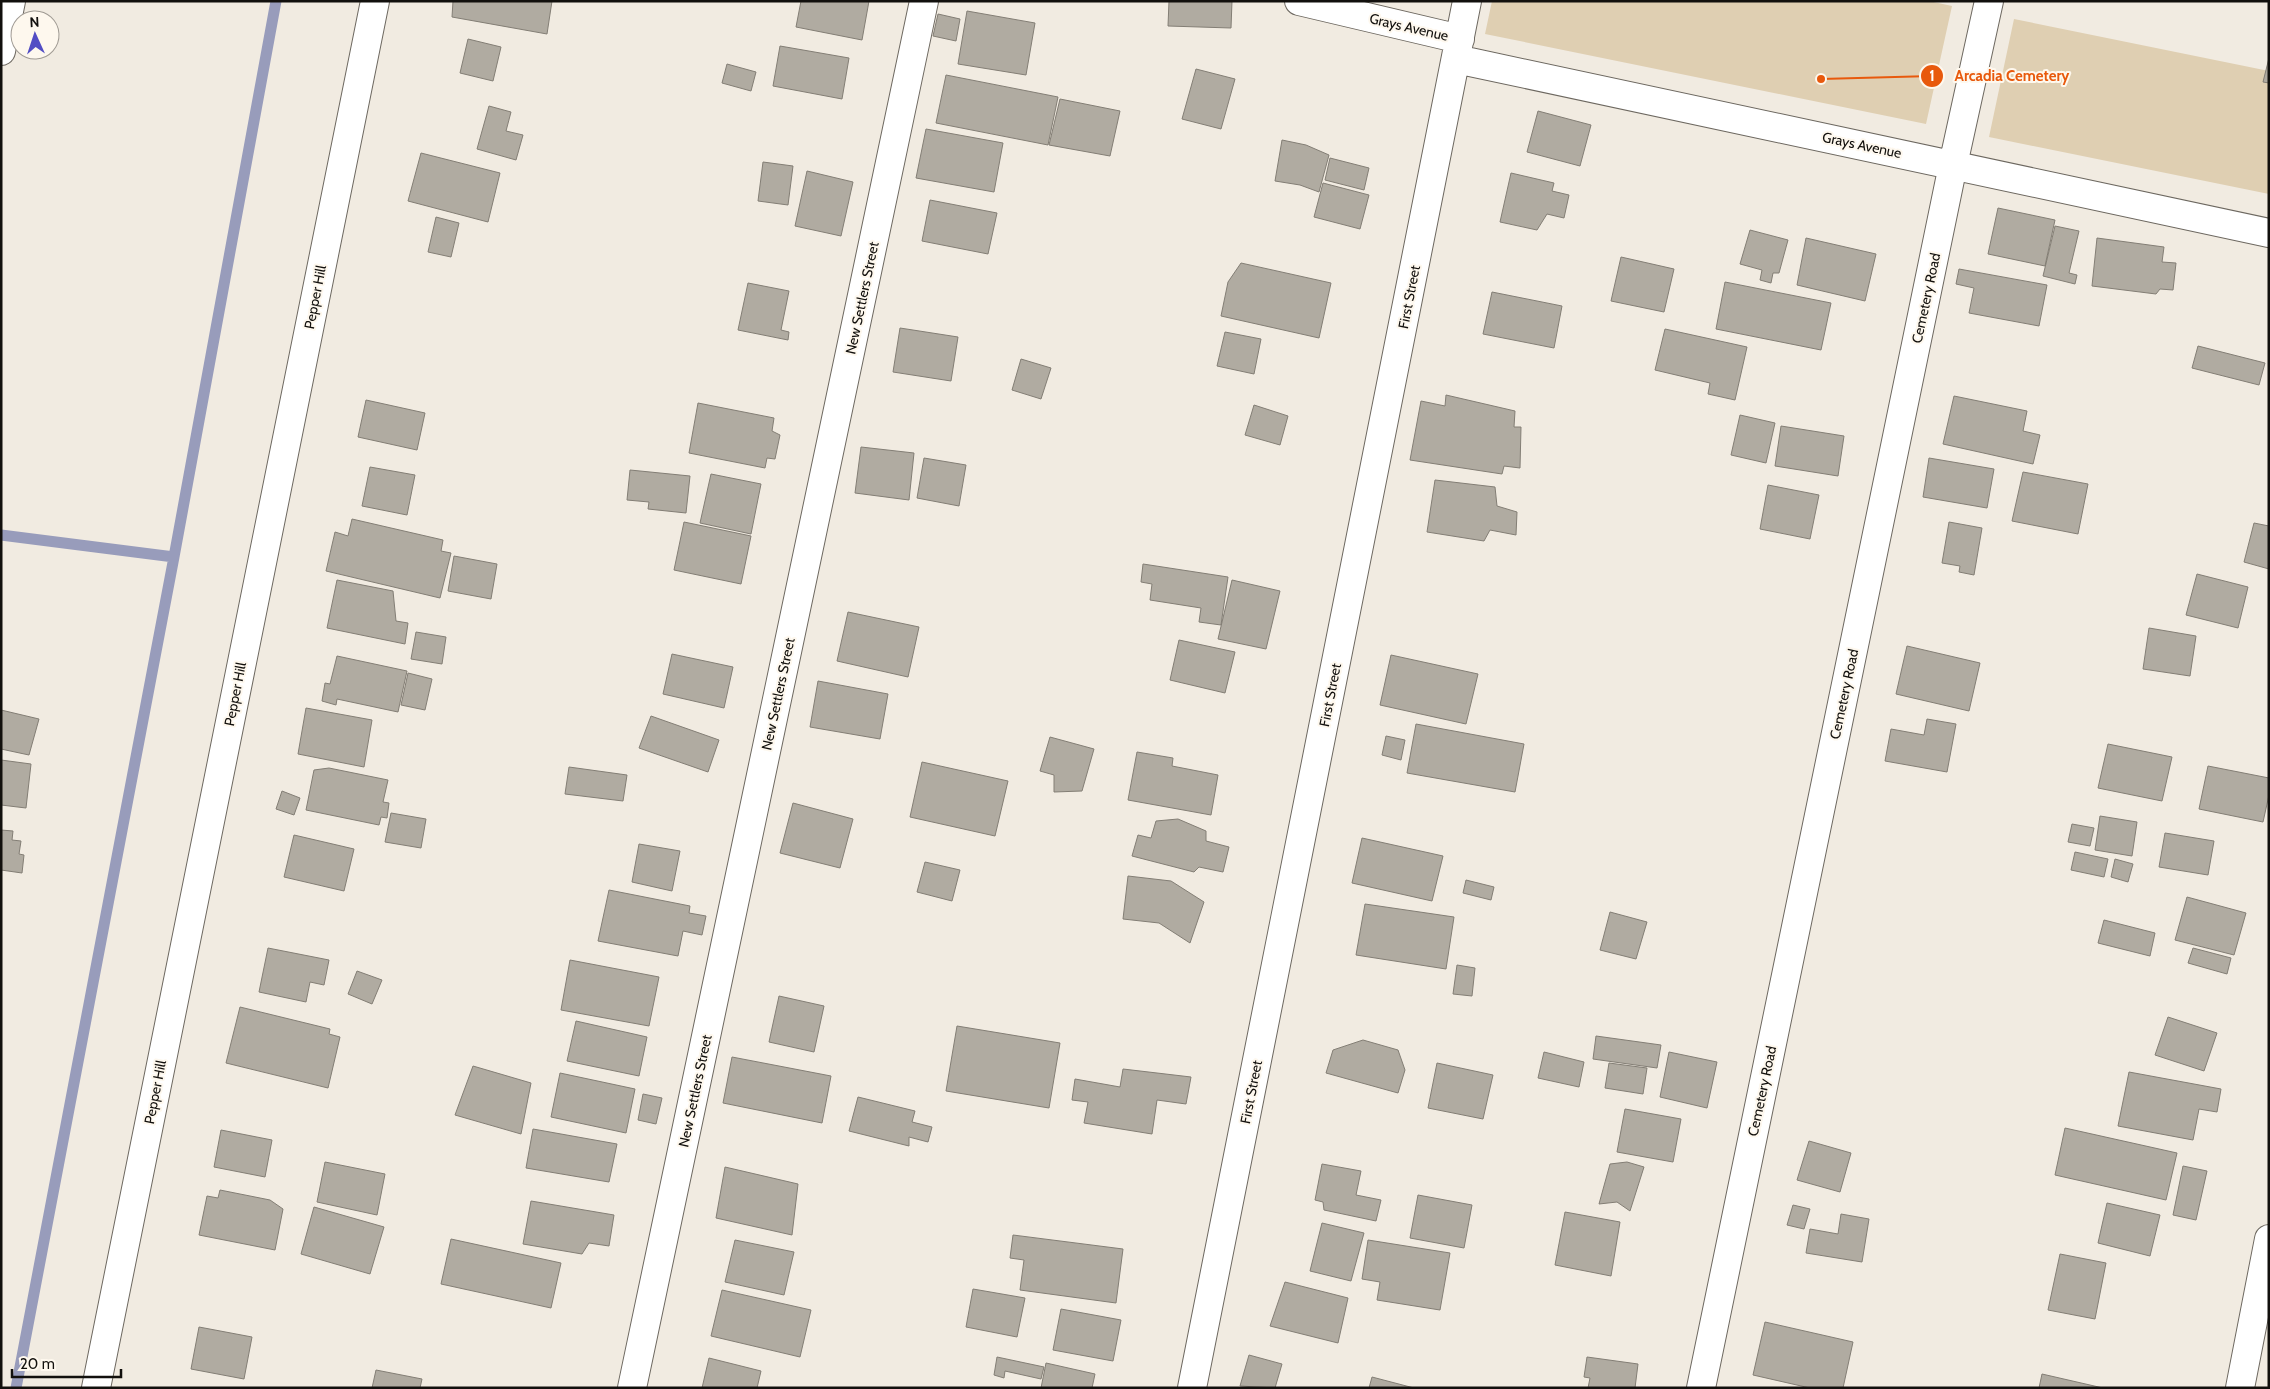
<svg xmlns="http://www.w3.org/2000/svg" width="2270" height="1389" viewBox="0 0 2270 1389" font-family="Cabin,sans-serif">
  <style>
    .green { fill: #dfcfb2 }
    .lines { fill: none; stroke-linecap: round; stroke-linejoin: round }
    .stream { stroke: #989cbb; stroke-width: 11 }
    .building { fill: #b0aba1; stroke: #837e75 }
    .minor-casing { stroke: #6d6860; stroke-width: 30 }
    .major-casing { stroke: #6d6860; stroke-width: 30 }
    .minor { stroke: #fff; stroke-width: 28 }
    .major { stroke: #fff; stroke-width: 28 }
    .labels { text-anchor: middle; stroke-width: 4; stroke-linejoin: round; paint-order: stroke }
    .street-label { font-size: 14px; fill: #12100d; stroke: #fef8ee }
    .leader { fill: none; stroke: #e8590c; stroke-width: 2 }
    .callout-dot { fill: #e8590c; stroke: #fef8ee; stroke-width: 2 }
    .mark-label { font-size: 15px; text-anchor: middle; font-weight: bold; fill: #fff }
    .callout-label { font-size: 15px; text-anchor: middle; font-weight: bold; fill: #e8590c; stroke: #fef8ee; stroke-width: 4; stroke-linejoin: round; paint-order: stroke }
  </style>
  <rect width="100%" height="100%" fill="#f1ebe1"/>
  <path class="green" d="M1492,1H1929L1952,6L1926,124L1485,34Z
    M2014,19L2269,71V194L1989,137Z"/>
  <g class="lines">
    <path class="stream" d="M1,535L174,557
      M16,1388L174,557L276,1"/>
  </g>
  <path class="building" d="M453,1H552L547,34L452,17Z
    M801,1H869L862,40L796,27Z
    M1169,1H1232L1231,28L1168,26Z
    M967,11L1035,23L1026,75L958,64Z
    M938,14L960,19L956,41L933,36Z
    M468,39L501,47L493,81L460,73Z
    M780,46L849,58L842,99L773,86Z
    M2269,58V83L2263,82Z
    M727,64L756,72L751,91L722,83Z
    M1196,69L1235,79L1221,129L1182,119Z
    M946,75L1058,97L1048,145L936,123Z
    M1060,99L1120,111L1110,156L1049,145Z
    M489,106L511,112L506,131L523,135L516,160L477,149Z
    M1538,111L1591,125L1580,166L1527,152Z
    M926,129L1003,143L994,192L916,178Z
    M1282,140L1306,145L1329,155L1319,192L1300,185L1275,181Z
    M421,153L500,173L488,222L408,201Z
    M1330,158L1369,168L1364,190L1325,180Z
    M763,162L793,166L788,205L758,201Z
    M807,171L853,182L841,236L795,226Z
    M1511,173L1554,183L1552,191L1569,195L1564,218L1547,214L1537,230L1500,222Z
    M1323,183L1369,195L1360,229L1314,217Z
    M930,200L997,213L988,254L922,241Z
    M1998,208L2055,220L2045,266L1988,254Z
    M436,217L459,223L451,257L428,252Z
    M2055,226L2079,231L2069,273L2077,275L2075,284L2043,276Z
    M1750,230L1788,240L1779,273H1773L1771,283L1760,280L1762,270L1740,264Z
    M1806,238L1876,254L1865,301L1797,285Z
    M2097,238L2164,247L2162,262L2176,263L2173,290L2160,289L2156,294L2092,286Z
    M1621,257L1674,269L1664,312L1611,301Z
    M1241,263L1331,283L1319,338L1221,316L1228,282Z
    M1959,269L2047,285L2039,326L1969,313L1974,288L1956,284Z
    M1725,282L1831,303L1821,350L1716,329Z
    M748,283L789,291L781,330L789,332L788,340L738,330Z
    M1492,292L1562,306L1554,348L1483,334Z
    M900,328L958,337L951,381L893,372Z
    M1665,329L1747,347L1735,400L1708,394L1710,383L1655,370Z
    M1225,332L1261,339L1254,374L1217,366Z
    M2198,346L2265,363L2259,385L2192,368Z
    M1021,359L1051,368L1041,399L1012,390Z
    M1446,395L1515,411L1514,427H1521L1520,468L1504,466L1502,474L1410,460L1421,401L1445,406Z
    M1954,396L2027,411L2023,431L2040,435L2033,464L1943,444Z
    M366,400L425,413L417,450L358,437Z
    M698,403L774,418L772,431L780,435L775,459L767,458L765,468L689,453Z
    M1254,405L1288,416L1280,445L1245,435Z
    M1740,415L1775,423L1766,463L1731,455Z
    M1781,426L1844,436L1838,476L1775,466Z
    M861,447L914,453L909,500L855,493Z
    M924,458L966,465L959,506L917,498Z
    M1929,458L1994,469L1987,508L1923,497Z
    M370,467L415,475L407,515L362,506Z
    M630,470L690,476L686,513L648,509L649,502L627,500Z
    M2023,472L2088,484L2078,534L2012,521Z
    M711,474L761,484L751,534L700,523Z
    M1435,480L1495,487L1497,506L1517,512L1516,535L1490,530L1484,541L1427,532Z
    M1768,485L1819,495L1810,539L1760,529Z
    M352,519L443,540L441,551L451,553L440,598L326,571L335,532L348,536Z
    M684,522L751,536L741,584L674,570Z
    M1949,522L1982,528L1974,575L1959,572L1960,566L1942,563Z
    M2254,523L2269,526V569L2244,562Z
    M454,556L497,564L491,599L448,591Z
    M1143,564L1228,577L1221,625L1199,622L1201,608L1150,600L1152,584L1141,582Z
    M2197,574L2248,587L2238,628L2186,615Z
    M337,580L393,591L396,621L408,623L405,644L327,628Z
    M1232,580L1280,591L1266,649L1218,639Z
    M848,612L919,627L908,677L837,661Z
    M2149,628L2196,636L2190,676L2143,669Z
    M416,632L446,637L442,664L411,659Z
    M1179,640L1235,652L1225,693L1170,680Z
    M1907,646L1980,663L1969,711L1896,694Z
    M672,654L733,667L724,708L663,694Z
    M1391,655L1478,674L1466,724L1380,705Z
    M337,656L407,671L398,712L337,699L336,705L322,701L325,683L330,684Z
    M408,673L432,679L425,710L401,705Z
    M818,681L888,694L880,739L810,727Z
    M306,708L372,720L364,767L298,754Z
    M1,710L39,719L29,755L1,749Z
    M651,716L719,740L708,772L639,748Z
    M1927,719L1956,724L1947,772L1885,761L1891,729L1924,735Z
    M1416,724L1524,744L1515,792L1407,773Z
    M1386,736L1405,740L1401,760L1382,755Z
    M1050,737L1094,749L1082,791L1054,792V775L1040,771Z
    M2108,744L2172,757L2162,801L2098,788Z
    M1137,752L1173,758L1172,766L1218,775L1211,815L1128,800Z
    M1,760L31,764L26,808L1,805Z
    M922,762L1008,781L995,836L910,817Z
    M2208,766L2269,778V795L2263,822L2199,809Z
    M569,767L627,775L623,801L565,794Z
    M329,768L388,780L383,802L389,803L387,818L381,817L379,825L306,810L314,770Z
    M282,791L300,798L294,815L276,809Z
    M793,803L853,819L840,868L780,853Z
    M391,813L426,819L421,848L385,842Z
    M2100,816L2137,822L2132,856L2095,850Z
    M1178,819L1206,831V841L1229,847L1223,872L1199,867L1194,872L1132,856L1138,835L1151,838L1156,821Z
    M2072,824L2094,828L2090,846L2068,842Z
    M1,830L13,831L12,840L21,841L19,854L24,855L22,873L1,870Z
    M2165,833L2214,841L2208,875L2159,867Z
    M294,835L354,849L344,891L284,877Z
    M1362,838L1443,856L1432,901L1352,883Z
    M639,844L680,851L672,891L632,882Z
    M2075,852L2108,859L2104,877L2071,870Z
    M2115,859L2133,864L2128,882L2111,877Z
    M925,862L960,870L952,901L917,892Z
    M1128,876L1171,881L1204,902L1190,943L1159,923L1123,919Z
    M1466,880L1494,887L1491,900L1463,893Z
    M609,890L690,906L689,913L706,916L702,935L683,931L678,956L598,941Z
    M2187,897L2246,913L2234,955L2175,940Z
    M1365,904L1454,917L1446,969L1356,955Z
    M1610,912L1647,922L1636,959L1600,950Z
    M2104,920L2155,933L2150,956L2098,943Z
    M268,948L329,960L324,985L310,982L306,1002L259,992Z
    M2193,948L2231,958L2227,974L2188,963Z
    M570,960L659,977L649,1026L561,1010Z
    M1457,965L1475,968L1472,996L1453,994Z
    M357,971L382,980L372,1004L348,994Z
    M779,996L824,1006L814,1052L769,1042Z
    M240,1007L330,1029L329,1034L340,1037L328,1088L226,1063Z
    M2168,1017L2217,1033L2204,1071L2155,1055Z
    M576,1021L647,1037L639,1076L567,1061Z
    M957,1026L1060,1043L1049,1108L946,1091Z
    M1596,1036L1661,1045L1657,1068L1593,1059Z
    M1363,1040L1398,1050L1405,1070L1398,1093L1326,1073L1333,1050Z
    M1544,1052L1584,1062L1579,1087L1538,1078Z
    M1669,1052L1717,1062L1707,1108L1660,1097Z
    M732,1057L831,1076L822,1123L723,1103Z
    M1437,1063L1493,1075L1483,1119L1428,1108Z
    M1609,1063L1647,1068L1643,1094L1605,1088Z
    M473,1066L531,1083L521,1134L455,1115Z
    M1123,1069L1191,1077L1186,1104L1157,1100L1152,1134L1084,1123L1088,1102L1072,1100L1075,1079L1120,1087Z
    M2129,1072L2221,1089L2217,1112L2199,1109L2193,1140L2118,1126Z
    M560,1073L635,1089L626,1133L551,1117Z
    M643,1094L662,1098L656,1124L638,1120Z
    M858,1097L915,1111L912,1122L932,1127L928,1142L909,1137V1146L849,1131Z
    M1625,1109L1681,1119L1673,1162L1617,1152Z
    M2065,1128L2177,1153L2166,1200L2055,1175Z
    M533,1129L617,1144L609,1182L526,1168Z
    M221,1130L272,1140L265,1177L214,1167Z
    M1809,1141L1851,1153L1840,1192L1797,1180Z
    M325,1162L385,1174L377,1215L317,1202Z
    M1627,1162L1644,1167L1630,1211L1617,1202L1599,1204L1610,1164Z
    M1322,1164L1361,1171L1356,1195L1381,1200L1376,1221L1324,1210L1323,1202L1315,1200Z
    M2183,1166L2207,1171L2196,1220L2173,1215Z
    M725,1167L798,1184L792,1235L716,1218Z
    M220,1190L270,1200L283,1209L275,1250L199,1235L207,1196L218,1198Z
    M1418,1195L1472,1205L1464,1248L1410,1238Z
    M531,1201L614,1215L609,1246L589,1243L582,1254L523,1244Z
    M2107,1203L2160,1215L2150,1256L2098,1243Z
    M1793,1205L1810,1209L1804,1229L1787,1225Z
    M314,1207L384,1227L370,1274L301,1254Z
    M1565,1212L1620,1222L1611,1276L1555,1265Z
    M1841,1214L1869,1219L1862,1262L1806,1253L1810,1229L1838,1234Z
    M1322,1223L1364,1233L1351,1281L1310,1271Z
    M1013,1235L1123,1249L1116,1303L1020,1290L1024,1260L1010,1258Z
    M451,1239L561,1263L551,1308L441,1284Z
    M735,1240L794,1252L784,1295L725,1282Z
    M1368,1240L1450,1253L1440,1310L1377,1300L1380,1282L1362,1279Z
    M2060,1254L2106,1263L2095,1319L2048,1310Z
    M1285,1282L1348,1298L1338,1343L1270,1326Z
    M973,1289L1025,1298L1017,1337L966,1327Z
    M722,1290L811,1310L800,1357L711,1336Z
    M1061,1309L1121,1320L1113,1361L1053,1350Z
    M1765,1322L1853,1342L1843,1388H1810L1753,1375Z
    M199,1327L252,1337L244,1379L191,1369Z
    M1249,1355L1282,1364L1275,1388L1240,1386Z
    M997,1357L1044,1367L1041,1379L1005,1371L1004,1378L994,1375Z
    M1587,1357L1638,1364L1635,1388H1588L1590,1378L1584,1377Z
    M709,1358L761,1371L757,1388H702Z
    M1046,1363L1095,1374L1092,1388H1041Z
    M376,1370L422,1379L420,1388H372Z
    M2042,1374L2103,1388H2039Z
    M1372,1377L1414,1388H1369Z"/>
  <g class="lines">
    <g class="minor-casing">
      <path id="minor" d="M1299,1L1460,39
        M1456,59L2269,233
        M96,1388L375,1
        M632,1388L924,1
        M1192,1388L1467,1
        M1701,1388L1953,165L1989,1
        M2240,1388L2269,1239"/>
    </g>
    <g class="major-casing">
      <path id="major" d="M1,51L11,1"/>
    </g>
    <use href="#minor" class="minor"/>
    <use href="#major" class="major"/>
  </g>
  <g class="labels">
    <g class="street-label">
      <text transform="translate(1409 27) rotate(13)" y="5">Grays Avenue</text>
      <text transform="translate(1862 145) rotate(12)" y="5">Grays Avenue</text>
      <text transform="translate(315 297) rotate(-79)" y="5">Pepper Hill</text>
      <text transform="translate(1409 297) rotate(-79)" y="5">First Street</text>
      <text transform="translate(862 298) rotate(-78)" y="5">New Settlers Street</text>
      <text transform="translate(1926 298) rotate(-78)" y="5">Cemetery Road</text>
      <text transform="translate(235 694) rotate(-79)" y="5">Pepper Hill</text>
      <text transform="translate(778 694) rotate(-78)" y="5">New Settlers Street</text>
      <text transform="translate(1844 694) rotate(-78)" y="5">Cemetery Road</text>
      <text transform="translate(1330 695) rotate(-79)" y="5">First Street</text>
      <text transform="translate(695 1091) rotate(-78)" y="5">New Settlers Street</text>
      <text transform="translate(1762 1091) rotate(-78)" y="5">Cemetery Road</text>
      <text transform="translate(155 1092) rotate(-79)" y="5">Pepper Hill</text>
      <text transform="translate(1251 1092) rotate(-79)" y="5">First Street</text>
    </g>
  </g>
  <path class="leader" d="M1821 79L1932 76"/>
  <g class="callout-dot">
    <circle cx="1821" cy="79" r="5"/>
    <circle cx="1932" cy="76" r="12"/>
  </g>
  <g class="mark-label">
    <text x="1932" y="81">1</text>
  </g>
  <g class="callout-label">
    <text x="2012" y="81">Arcadia Cemetery</text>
  </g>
  <rect width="2270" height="1389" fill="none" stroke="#12100d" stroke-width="5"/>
  <g transform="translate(35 35) rotate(357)"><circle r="24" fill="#fef8ee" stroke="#a09b94"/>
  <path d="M0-4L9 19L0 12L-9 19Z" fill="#524dc4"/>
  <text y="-8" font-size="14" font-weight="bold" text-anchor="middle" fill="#12100d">N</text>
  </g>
  <path d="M12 1369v8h109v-8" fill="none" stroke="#12100d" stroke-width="2.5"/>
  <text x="20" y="1369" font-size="15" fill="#12100d" stroke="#fef8ee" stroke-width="4" paint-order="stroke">20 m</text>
</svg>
